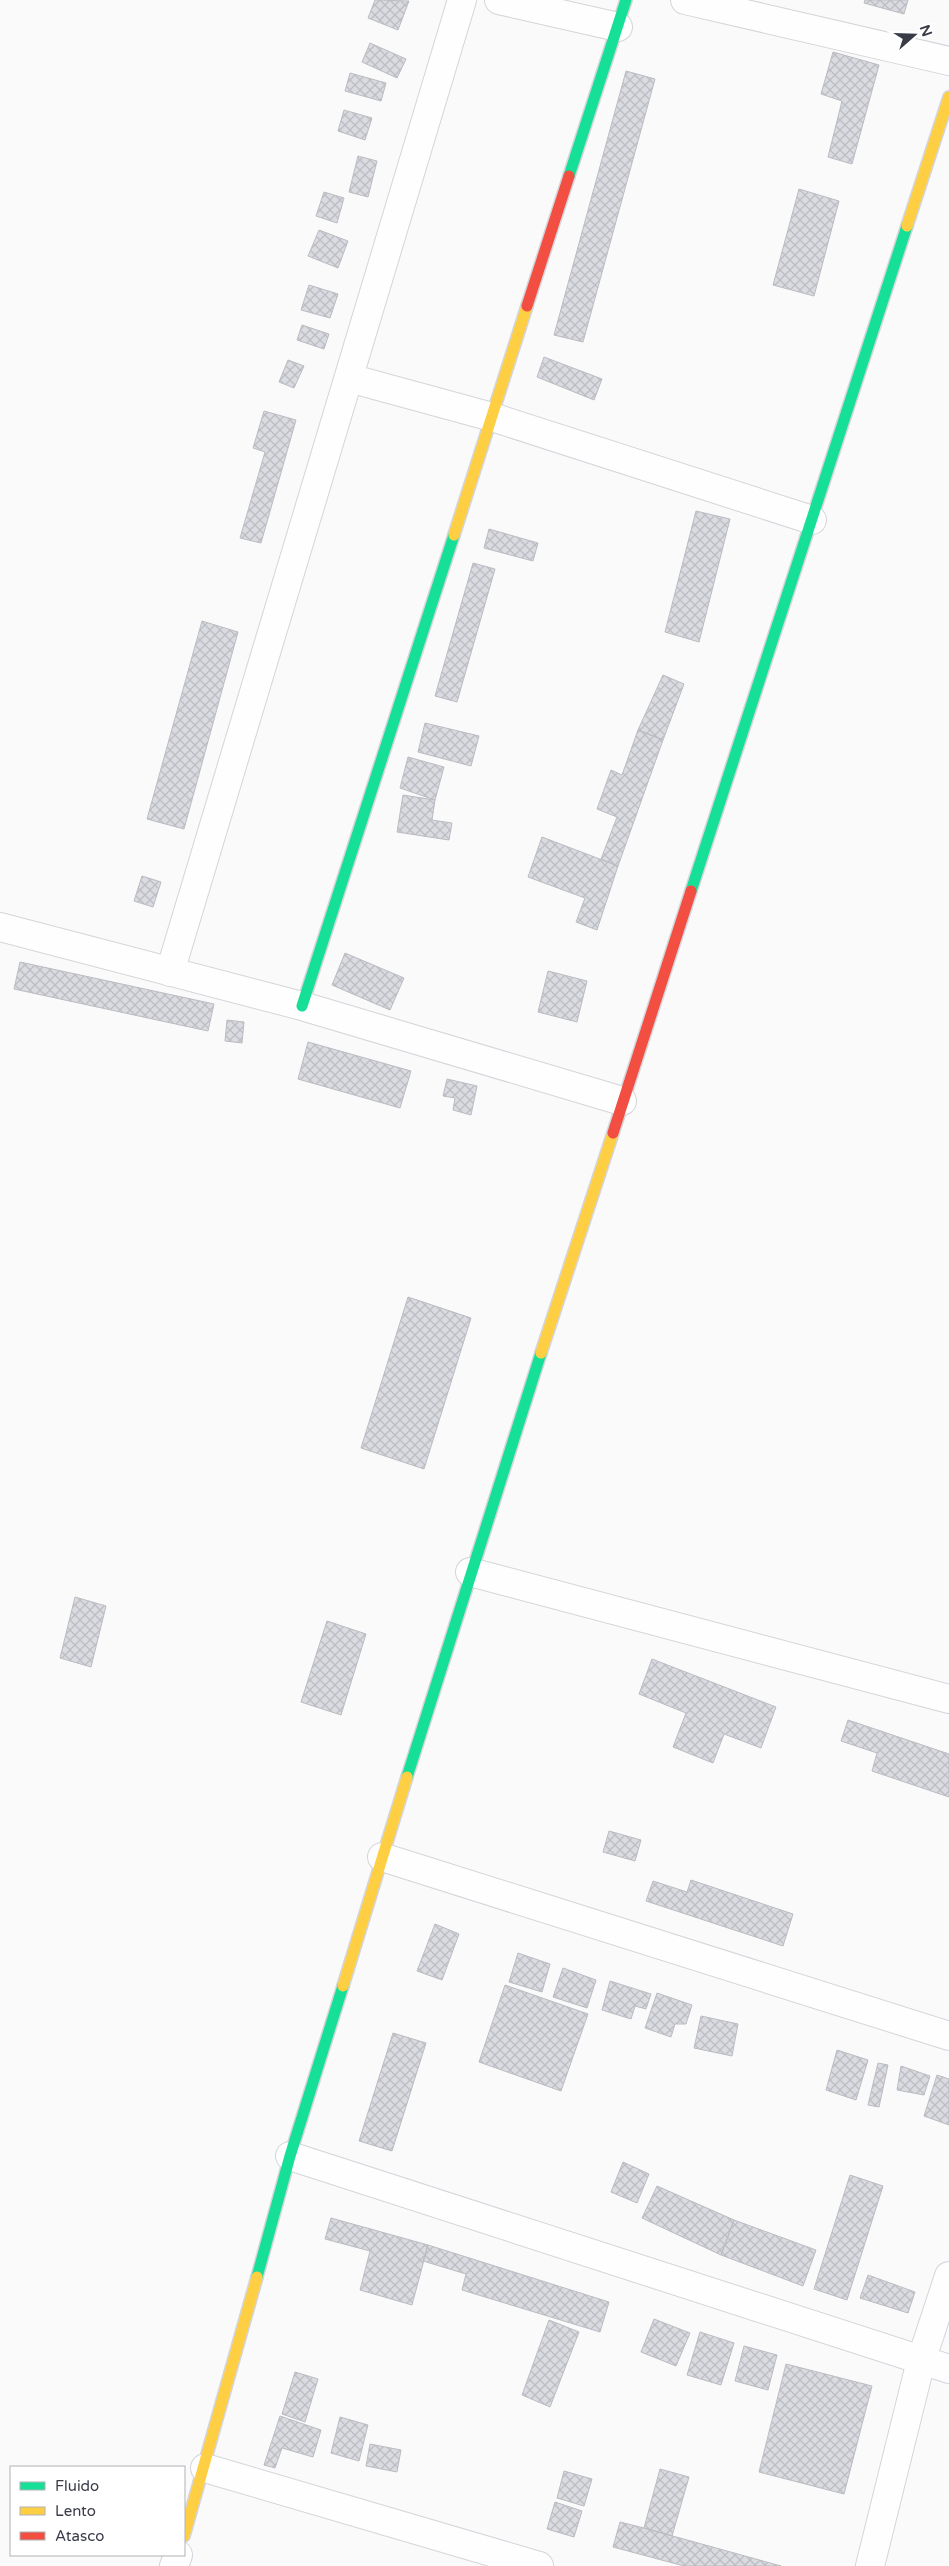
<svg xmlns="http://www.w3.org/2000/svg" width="949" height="2566" viewBox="0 0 949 2566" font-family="'Varela Round',sans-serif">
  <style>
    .building { fill: url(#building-cross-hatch); stroke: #bbbcc2 }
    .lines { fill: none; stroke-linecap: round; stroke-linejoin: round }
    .street-casing { stroke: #d4d5db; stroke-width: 30 }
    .fast-casing { stroke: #d4d5db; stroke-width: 14 }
    .slow-casing { stroke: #d4d5db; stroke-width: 14 }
    .jam-casing { stroke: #d4d5db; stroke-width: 14 }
    .street { stroke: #fefefe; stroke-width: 28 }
    .fast { stroke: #16e098; stroke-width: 11 }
    .slow { stroke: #ffcf43; stroke-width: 11 }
    .jam { stroke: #f24e42; stroke-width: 11 }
  </style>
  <defs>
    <pattern id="building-cross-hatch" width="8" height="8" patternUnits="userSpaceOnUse" patternTransform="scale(1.25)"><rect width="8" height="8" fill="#dadbe1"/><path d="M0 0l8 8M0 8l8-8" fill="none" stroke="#bcbdc2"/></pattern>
  </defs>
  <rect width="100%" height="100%" fill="#fafafa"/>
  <path class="building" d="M375,0L409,1L398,30L368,18Z
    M865,0H908L904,14L864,3Z
    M370,43L406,59L397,78L362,62Z
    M833,52L879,65L852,164L828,157L842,101L821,94Z
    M626,71L655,79L583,342L554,335Z
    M350,73L386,83L381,101L345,91Z
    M344,110L372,118L365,140L338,131Z
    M358,156L377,161L368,197L349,192Z
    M799,189L839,201L814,296L773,285Z
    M324,192L344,198L337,223L316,216Z
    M319,230L348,241L338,268L308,256Z
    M309,285L338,294L330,318L301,310Z
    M302,325L329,334L324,349L297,340Z
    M544,357L602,379L594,400L537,377Z
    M288,360L304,366L294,388L279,382Z
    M264,411L296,420L261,543L240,538L265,452L253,448Z
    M696,511L730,519L699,642L665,632Z
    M489,529L538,543L533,561L484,548Z
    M473,563L495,569L457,702L435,696Z
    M202,621L238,632L184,829L147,819Z
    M663,675L684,684L663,740L638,730Z
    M425,723L479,736L471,766L418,752Z
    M638,730L663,740L618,866L601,859L617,817L597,809L611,770L622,775Z
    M408,757L444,767L435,800L400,788Z
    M403,795L435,800L432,820L452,823L449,840L397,832Z
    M542,837L618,866L597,930L576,922L585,898L528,877Z
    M142,876L161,882L153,907L134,901Z
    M345,953L404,978L390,1010L332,985Z
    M20,962L214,1004L208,1031L14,989Z
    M548,971L587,981L577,1022L538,1012Z
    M227,1020L244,1022L242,1043L225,1041Z
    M308,1042L411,1071L400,1108L298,1079Z
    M447,1079L477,1086L471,1115L453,1110L455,1098L443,1096Z
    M408,1297L471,1318L424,1469L361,1448Z
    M75,1597L106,1606L91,1667L60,1658Z
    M327,1621L366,1634L341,1715L301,1702Z
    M652,1659L776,1707L761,1748L724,1734L713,1763L673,1747L686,1713L639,1694Z
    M848,1720L949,1754V1797L872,1771L877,1753L841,1741Z
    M609,1831L641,1840L635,1861L603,1852Z
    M691,1880L793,1914L783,1946L646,1901L653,1881L687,1892Z
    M435,1924L459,1934L442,1980L417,1971Z
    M518,1953L550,1964L542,1992L509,1982Z
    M563,1968L596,1980L587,2008L553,1997Z
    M610,1981L651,1994L646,2009L635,2006L631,2019L602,2010Z
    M505,1985L588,2014L561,2091L479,2062Z
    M657,1993L692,2005L686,2024H675L671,2037L645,2028Z
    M701,2016L738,2024L732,2056L694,2048Z
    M393,2033L426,2043L392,2151L359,2141Z
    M837,2050L868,2060L856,2100L826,2090Z
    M878,2063L888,2065L879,2107L868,2105Z
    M901,2066L930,2076L924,2095L897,2090Z
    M937,2075L949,2079V2125L924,2116Z
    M623,2162L649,2174L637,2203L611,2192Z
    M850,2175L883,2186L847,2300L814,2289Z
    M657,2186L734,2220L721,2255L642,2218Z
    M331,2218L428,2245L412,2305L360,2290L370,2251L325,2239Z
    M734,2220L816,2250L803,2286L721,2255Z
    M428,2245L609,2302L600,2332L462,2290L466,2274L423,2261Z
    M868,2275L915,2292L908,2313L860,2298Z
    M654,2319L690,2333L676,2366L641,2352Z
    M549,2320L579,2332L550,2407L522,2395Z
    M700,2332L734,2343L721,2385L687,2375Z
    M744,2346L777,2355L768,2390L735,2381Z
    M786,2364L872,2386L844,2494L759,2472Z
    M295,2372L318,2379L305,2422L282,2414Z
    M280,2416L321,2430L313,2457L282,2448L275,2468L264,2465Z
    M340,2417L368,2425L359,2461L331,2453Z
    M370,2444L401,2450L397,2472L366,2466Z
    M660,2469L689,2477L672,2536L644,2528Z
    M564,2471L592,2479L584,2506L557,2498Z
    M555,2502L582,2511L574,2537L547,2529Z
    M620,2522L644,2528L781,2566H684L613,2547Z"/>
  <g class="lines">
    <g class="street-casing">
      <path id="street" d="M499,0L618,27
        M685,0L949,61
        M349,378L492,417L812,520
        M0,927L302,1006L622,1101
        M170,972L462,0
        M470,1572L949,1699
        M382,1857L949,2036
        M290,2156L949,2369
        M205,2468L539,2566
        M174,2566L178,2555
        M870,2566L921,2361L949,2276"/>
    </g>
    <g class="fast-casing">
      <path id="fast" d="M569,176L626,0
        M691,891L907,226
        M302,1006L454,535
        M407,1777L541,1353
        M257,2277L290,2156L343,1986"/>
    </g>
    <g class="slow-casing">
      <path id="slow" d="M907,226L949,97
        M454,535L527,306
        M541,1353L613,1133
        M343,1986L407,1777
        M184,2536L257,2277"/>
    </g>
    <g class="jam-casing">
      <path id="jam" d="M527,306L569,176
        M613,1133L691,891"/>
    </g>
    <use href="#street" class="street"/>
    <use href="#fast" class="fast"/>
    <use href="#slow" class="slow"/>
    <use href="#jam" class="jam"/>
  </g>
  <rect x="10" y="2466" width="175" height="90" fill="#ffffff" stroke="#b0b1b5"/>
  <rect x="20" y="2482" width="25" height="8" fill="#16e098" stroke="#b0b1b5"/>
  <text x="55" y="2491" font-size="15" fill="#393b47">Fluido</text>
  <rect x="20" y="2507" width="25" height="8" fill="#ffcf43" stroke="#b0b1b5"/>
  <text x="55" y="2516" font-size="15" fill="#393b47">Lento</text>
  <rect x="20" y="2532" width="25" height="8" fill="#f24e42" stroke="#b0b1b5"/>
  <text x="55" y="2541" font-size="15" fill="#393b47">Atasco</text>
  <g transform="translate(914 35) rotate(70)" stroke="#ffffff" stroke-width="4" paint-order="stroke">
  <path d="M0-4L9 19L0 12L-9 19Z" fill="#393b47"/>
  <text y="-8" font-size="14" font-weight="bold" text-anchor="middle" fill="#393b47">N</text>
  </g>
</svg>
